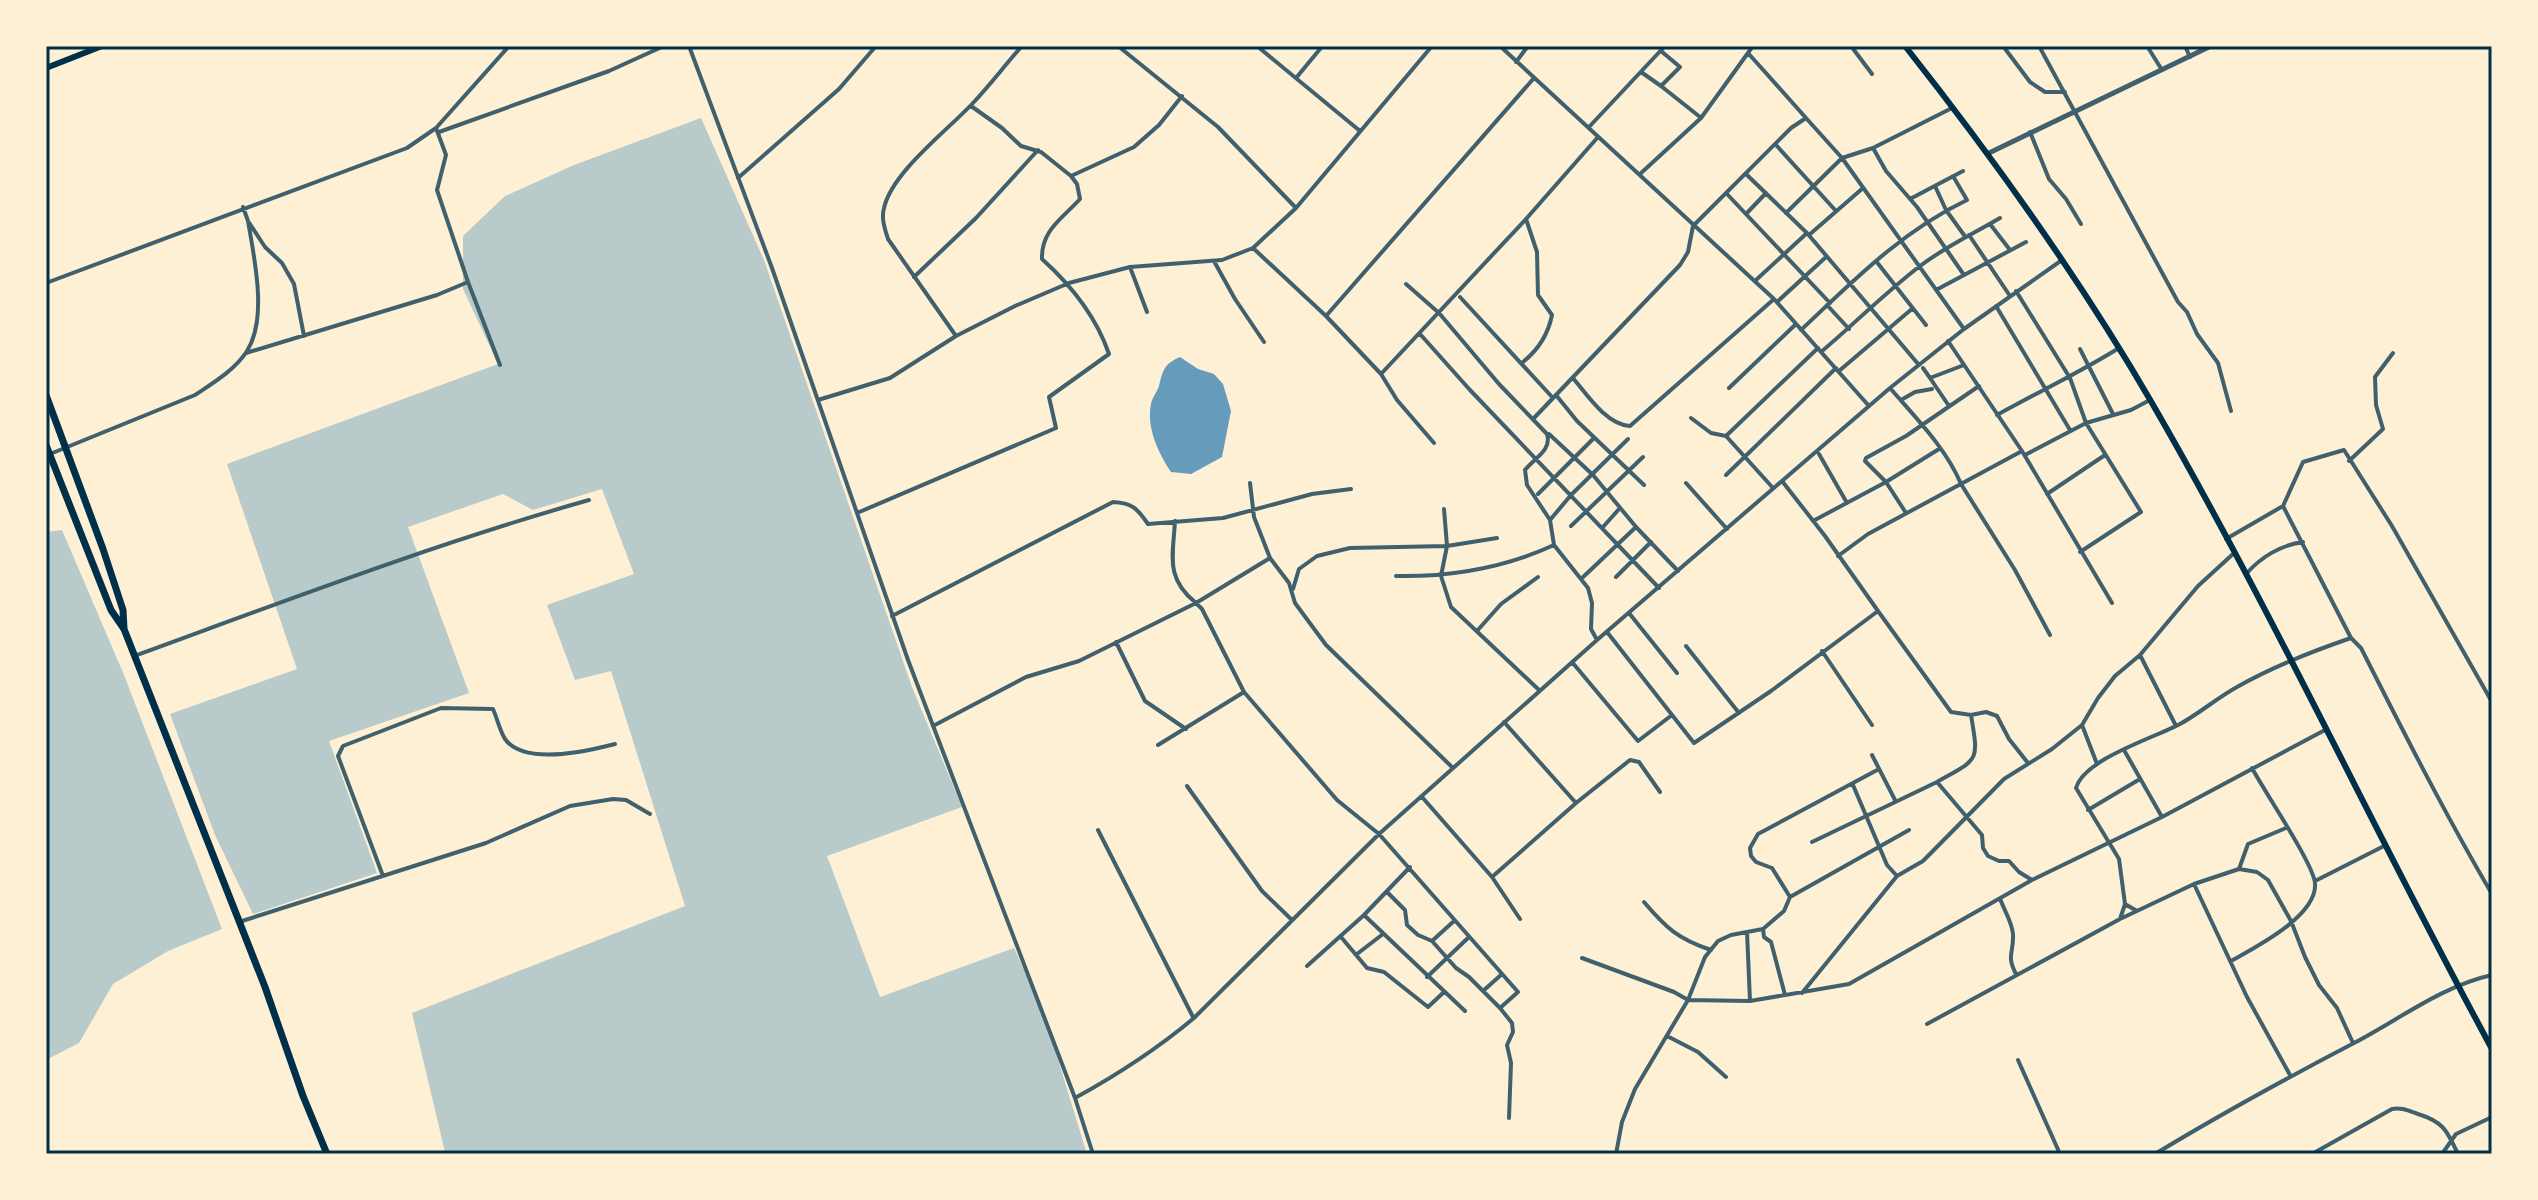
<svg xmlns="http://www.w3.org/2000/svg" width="2538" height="1200" viewBox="0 0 2538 1200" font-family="'Varela Round',sans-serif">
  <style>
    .green { fill: #b9caca }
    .water { fill: #669bbc }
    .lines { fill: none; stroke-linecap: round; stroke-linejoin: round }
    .minor { stroke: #3f606c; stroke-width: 4 }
    .tertiary { stroke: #3f606c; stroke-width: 5 }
    .secondary { stroke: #003049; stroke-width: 6 }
    .trunk { stroke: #003049; stroke-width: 7 }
    .neatline { fill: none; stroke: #003049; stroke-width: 3 }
  </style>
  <rect width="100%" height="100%" fill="#fdf0d5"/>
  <path class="green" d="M701,118L764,260L912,687L962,807L827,856L880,997L1014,948L1043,1011L1087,1154H442L445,1152L412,1013L685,906L611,671L575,680L547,605L634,574L602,489L533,510L503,494L408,527L469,693L329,741L377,873L253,914L215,835L170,714L297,669L227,464L498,364L463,289V236L505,196L574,165Z
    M62,530L124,675L222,929L168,951L113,984L79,1043L46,1060V532Z"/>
  <path class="water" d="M1180,357L1198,369L1214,374L1223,384L1231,411L1222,457L1191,474L1171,472C1159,454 1146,428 1151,404C1152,398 1157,392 1159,386C1163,370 1164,364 1180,357Z"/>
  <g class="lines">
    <path class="minor" d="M689,46L772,268L908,660L1075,1098L1093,1154
      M1118,46L1218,127L1296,208
      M1257,46L1360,131
      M1500,46L1774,299L1869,406
      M1851,46L1872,74
      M2003,46L2030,82L2045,92H2065
      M2039,46L2178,302L2187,312L2197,334L2218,363L2231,411
      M2147,46L2162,70
      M2185,46L2190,57
      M1748,53L1806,118
      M1516,62L1528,46
      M1641,72L1661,86L1680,67L1661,51
      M1296,78L1320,49
      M1661,86L1700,117
      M1589,127L1665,46
      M436,128L446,155L437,190L468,282L500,365
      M439,132L609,71L664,46
      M2030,132L2049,179L2066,199L2081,224
      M1776,145L1836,211
      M1873,148L1886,171L1917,207L1964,275
      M1640,174L1701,118L1753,46
      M1747,175L1807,233L1919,365
      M1071,176L1134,147L1159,125L1182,96
      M738,178L839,89L876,46
      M1935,186L1946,210L1964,235
      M1727,194L1830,303
      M1910,199L1963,171
      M243,207L248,221L265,247L282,263L294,284L304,336
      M1786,213L1842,158L1873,148L1952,108
      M1746,214L1766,193
      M1990,224L2010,250
      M1809,235L1863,188
      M1969,235L2010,296
      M1253,248L1326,316L1381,374L1397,400L1434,443
      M1876,261L1926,325
      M1215,263L1235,299L1264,342
      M1130,267L1147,312
      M914,277L976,218L1038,150
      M1756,280L1807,233
      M46,283L407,148L436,128L509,46
      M1406,284L1439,313L1499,384L1547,434C1552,451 1534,458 1525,470L1527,485L1550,520L1554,545L1588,588L1592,603L1591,629L1597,640
      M1936,290L2026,242
      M2016,291L2070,378L2086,423L2141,512L2080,552
      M1460,297L1553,398
      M1777,302L1826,257
      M1827,305L1849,329
      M1996,306L2070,430
      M1326,316L1534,78
      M1801,330C1853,281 1902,231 1967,200L1953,176
      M1420,334L1470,390L1659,588
      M956,336L888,239C885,229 881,219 884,208C892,172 948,130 973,103C990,85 1005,65 1022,46
      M1948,341L2022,451L2112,603
      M2080,349L2113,414
      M1821,352C1854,324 1886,292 1920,266C1945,247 1973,234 2000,218
      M246,353L437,295L468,282
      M1523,362C1538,350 1548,335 1552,315L1538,295L1537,252L1526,219
      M1923,368L1930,378
      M1839,371L1913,308
      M1381,374L1526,219L1598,137
      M1573,378C1587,395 1607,425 1630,426L1774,299
      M1729,388L1796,324
      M1890,388C1915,417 1946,448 1961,484L2015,570L2050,635
      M1556,395L1577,421L1644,485
      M818,400L890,378L956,336L1015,306L1069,283L1130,267L1222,260L1253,248L1296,208L1432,46
      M1901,400L1915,392L1932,389
      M1949,406L1930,378L1964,365
      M1997,415C2038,392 2079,373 2119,348
      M1534,418L1680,265L1688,252L1693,226L1791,128L1806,118L1842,158L1964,329
      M1691,418L1711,433L1726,436L1773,488
      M1549,434L1593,475L1636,527L1678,571
      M1726,436L1818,348
      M50,454L195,395C213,383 235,370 247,351C268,318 254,257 248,221
      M1819,454L1847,503
      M2025,455L2086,423L2131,410L2150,400
      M2349,461L2383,429L2376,405L2375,377L2393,353
      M1726,475L1836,368
      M1250,483L1254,517L1270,558L1289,583L1295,603L1326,645L1453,768
      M1686,483L1727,529
      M1538,494L1594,438
      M2047,494L2105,455
      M2283,506L2351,638L2361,648C2403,731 2445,814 2492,894
      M1444,509L1447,546L1441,576L1451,607L1539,690
      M857,513L1056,428L1049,397L1109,354C1096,316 1072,286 1042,259C1041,230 1063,218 1080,199L1077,184L1071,176L1041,152L1021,146L1002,128L971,106
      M1906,513L1886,482L1865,461L1866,458L1906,436L1979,386
      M1550,520L1571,495L1628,439
      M1175,521C1173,556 1165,578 1196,603L1270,558
      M1813,521L1886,482L1939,449
      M1571,526L1643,457
      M1603,527L1620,508
      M2226,539L2283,506L2303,462L2344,450L2392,526L2492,702
      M1838,556L1868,534L2022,451
      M2247,573C2261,557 2281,545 2303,542
      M1396,576C1451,577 1504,568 1554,545
      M1616,577L1651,542
      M1581,579L1636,527
      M1293,589L1299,569L1317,556L1350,548L1447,546L1497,538
      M1878,611L1951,712L1971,715L1986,712L1997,716L2009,739L2028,763
      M1629,613L1677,673
      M892,616L1113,502C1132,503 1137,508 1148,524L1223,518L1312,494L1351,489
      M1477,631L1501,604L1538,577
      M1607,632L1694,743L1771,691L1878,611L1825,536L1782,481
      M1116,642L1145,701L1186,729
      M1686,646L1739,713
      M1822,651L1872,725
      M2140,655L2176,726
      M134,656C285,601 434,544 589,500
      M1572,662L1638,741L1672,715
      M1504,722L1576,803
      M2082,725L2097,764
      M933,726L1026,677L1079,661L1196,603L1202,609L1244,692L1337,800L1379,834L1518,992L1500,1008L1512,1023L1513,1032L1507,1045L1511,1063L1509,1118
      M1158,745L1244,692
      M2124,750L2162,817
      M1872,755L1895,800
      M1937,782C1979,758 1979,763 1971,715
      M1853,785L1887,865L1897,876
      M1187,786L1262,891L1292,920
      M1422,797L1492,877L1520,919
      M2088,810L2140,779
      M1098,830L1193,1017
      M1812,842L1937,782L1982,835L1983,848L1988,856L1999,861H2009L2019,872L2032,880
      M2239,869L2248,844L2286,828
      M383,876L338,756L343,746L441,708L493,709C497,718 500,731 505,739C524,766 588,751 615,744
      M1492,877L1576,803L1630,760L1639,762L1660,792
      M2315,881L2386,845
      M2194,884L2247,997L2290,1075
      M1387,892L1405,910L1407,925L1418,935L1432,941L1456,968L1469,977L1500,1008
      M1790,897L1909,830
      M2001,901C2005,912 2012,922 2013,934C2014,953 2006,955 2016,974
      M1644,902C1666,928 1678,939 1711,950
      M2137,911L2125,904L2119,859L2076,788C2084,759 2154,738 2180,724C2200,713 2217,698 2237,687C2272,667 2313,651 2351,638
      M1364,915L1465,1011
      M2120,919L2125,904
      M239,922L486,843L570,806L613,799L626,800L650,814
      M1747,932L1750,1001
      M1341,937L1367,968L1384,972L1428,1007L1444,992
      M1432,941L1454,921
      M1357,954L1383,934
      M1582,958L1674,992L1688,1000L1750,1001L1849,984L2032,880L2162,817L2325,730
      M2231,961C2254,948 2318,916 2315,883C2313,863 2264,791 2252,768
      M1307,966L1364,915L1410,867
      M1427,977L1469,937
      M1483,991L1502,974
      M1802,993L1897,876L1923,861L2004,779L2052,749L2082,725L2098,698L2115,676L2140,655L2198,586L2233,554
      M1785,995L1771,942L1764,937L1763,929L1784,911L1790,897L1772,868L1756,862L1751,856L1750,848L1758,834L1879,769
      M1927,1024L2120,919L2194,884L2239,869L2257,872L2268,880L2291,921L2305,957L2319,985L2337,1008L2353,1043
      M1667,1036L1698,1052L1726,1077
      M2018,1060L2060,1154
      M1075,1098C1117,1075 1157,1049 1194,1018L1379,834L1597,640L1890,388L1964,329L2062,260
      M1616,1154L1622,1122L1635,1089L1688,1000L1705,957L1718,941L1731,935L1763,929
      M2155,1154C2221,1114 2287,1078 2354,1043C2400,1019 2442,986 2492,975
      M2312,1154L2392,1109C2402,1107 2409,1111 2418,1114C2444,1122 2447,1131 2458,1154
      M2442,1154L2456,1134L2492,1117"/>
    <path class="tertiary" d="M1989,153L2211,46"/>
    <path class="secondary" d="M1905,46C1995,160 2079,277 2152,403C2274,614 2376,835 2492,1049
      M46,68L102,46"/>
    <path class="trunk" d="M46,395L103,549L123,610L124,629
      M46,445L111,610L124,629L265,987L303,1096L327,1154"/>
  </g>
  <rect width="2538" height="1200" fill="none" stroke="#fdf0d5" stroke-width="96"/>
  <rect x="48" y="48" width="2442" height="1104" class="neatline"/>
</svg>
